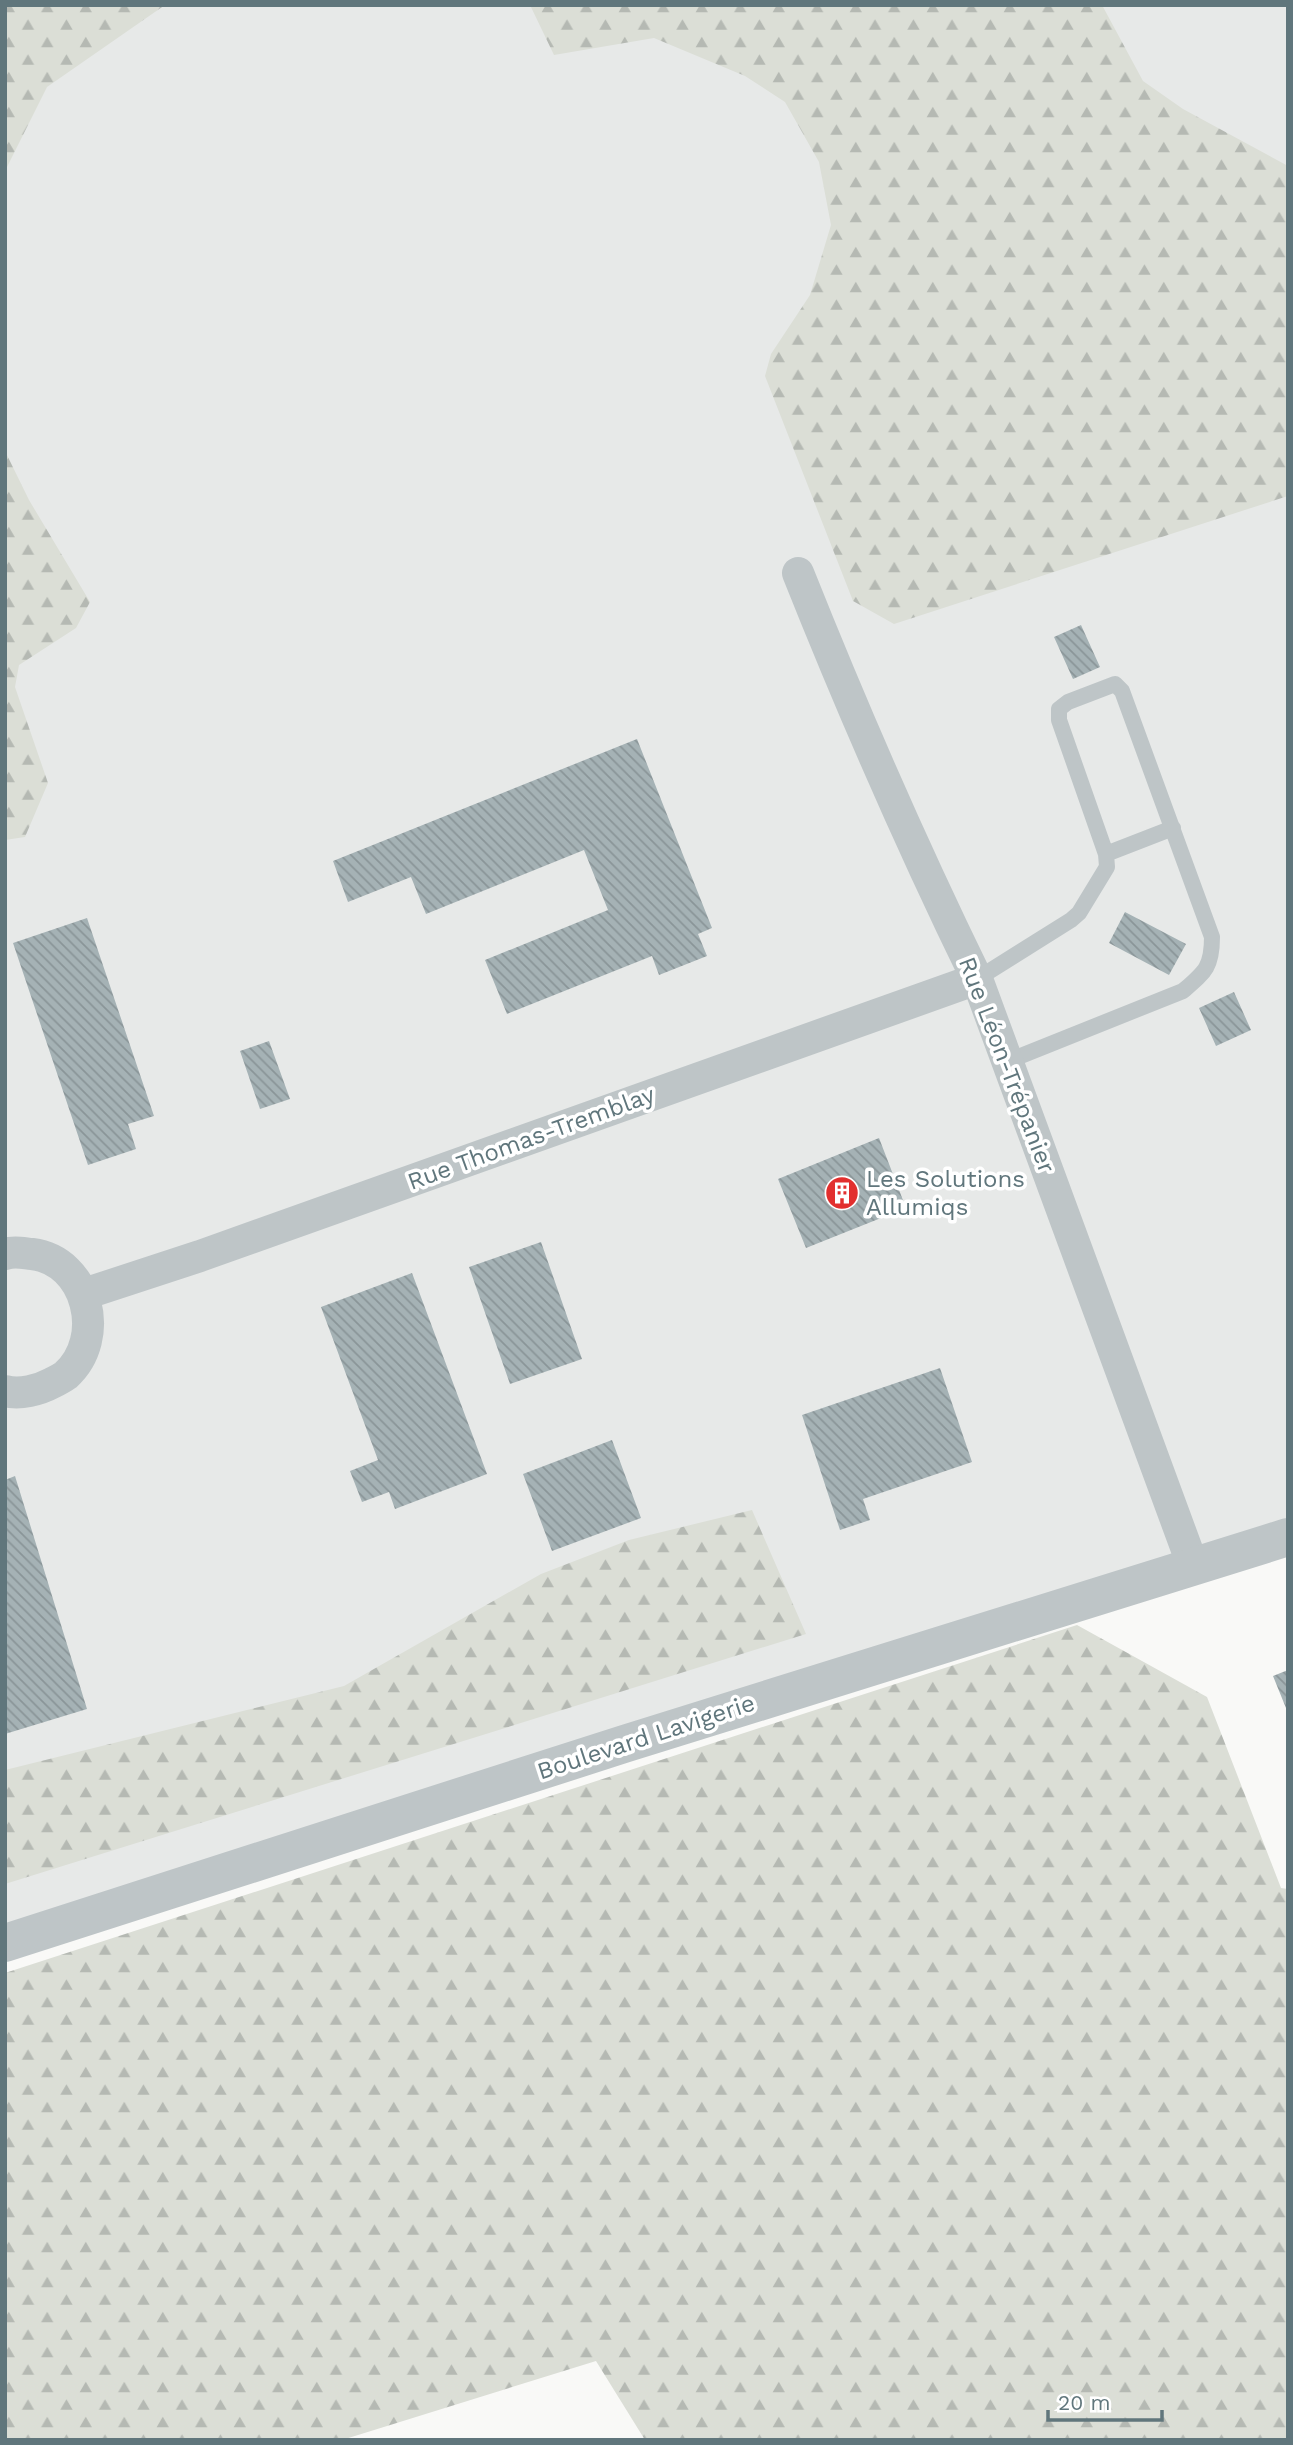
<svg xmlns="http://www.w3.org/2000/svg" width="1293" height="2445" viewBox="0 0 1293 2445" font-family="'Work Sans',sans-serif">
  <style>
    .built { fill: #e7e9e8 }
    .forest { fill: url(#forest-firs) }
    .building { fill: url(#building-back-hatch) }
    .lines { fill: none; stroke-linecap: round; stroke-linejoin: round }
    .service { stroke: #bec5c7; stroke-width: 16 }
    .minor { stroke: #bec5c7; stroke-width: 32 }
    .tertiary { stroke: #bec5c7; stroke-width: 38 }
    .labels { text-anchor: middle; stroke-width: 7; stroke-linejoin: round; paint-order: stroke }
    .street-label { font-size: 24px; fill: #60767c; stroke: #fff }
    .poi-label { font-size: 24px; fill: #60767c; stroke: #fff; text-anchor: start }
  </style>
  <defs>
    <pattern id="forest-firs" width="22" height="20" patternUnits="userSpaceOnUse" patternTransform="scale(1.75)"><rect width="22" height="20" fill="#dbded6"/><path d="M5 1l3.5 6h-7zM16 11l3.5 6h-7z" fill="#b5b9b3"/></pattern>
    <pattern id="building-back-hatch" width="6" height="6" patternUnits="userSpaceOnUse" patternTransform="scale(1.75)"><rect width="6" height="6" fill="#a5b2b5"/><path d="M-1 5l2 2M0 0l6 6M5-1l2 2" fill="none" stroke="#8a9598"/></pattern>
  </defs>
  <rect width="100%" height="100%" fill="#f9f9f7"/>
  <path class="built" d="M5,5H1288V1537L5,1943Z"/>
  <path class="forest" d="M5,5H165L47,87L5,171Z
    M530,5H1102L1143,81L1183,109L1288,166V496L894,624L853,601L765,376L771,354L810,295L831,225L819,162L785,102L745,76L654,38L554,55Z
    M5,451L29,500L90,602L76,628L19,665L15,687L48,783L25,837L5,840Z
    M752,1510L806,1634L5,1884V1770L344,1686L541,1574L629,1540Z
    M1077,1625L1207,1697L1281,1888L1288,1889V2440H645L596,2361L342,2440H5V1973Z"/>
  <path class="building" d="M1081,625L1100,667L1073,679L1054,637Z
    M637,739L712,928L698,934L707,956L659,975L652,956L507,1014L485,960L608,910L584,850L426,914L411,877L348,902L333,861Z
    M1125,912L1186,944L1169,975L1109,943Z
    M87,918L154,1116L128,1124L136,1149L88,1165L13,943Z
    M1234,992L1251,1030L1216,1046L1199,1008Z
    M269,1041L290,1099L260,1109L240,1051Z
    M879,1138L906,1208L806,1248L778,1179Z
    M541,1242L582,1359L510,1384L469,1267Z
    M412,1273L487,1474L395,1509L389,1492L362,1502L350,1471L378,1460L321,1307Z
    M940,1368L972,1462L863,1499L870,1520L840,1530L802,1415Z
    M612,1440L641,1518L552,1551L523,1474Z
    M15,1476L87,1709L5,1734V1480Z
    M1288,1670V1713L1273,1676Z"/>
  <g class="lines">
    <path class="service" d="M1106,854L1173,828
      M977,979L1071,920L1079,913L1107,867L1106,854L1059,720V709L1068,702L1115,684L1122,691L1212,937C1212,967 1205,972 1183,991L1008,1061"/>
    <path class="minor" d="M798,573C853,711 912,846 977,979L1193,1566
      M5,1254C14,1251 22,1253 32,1254C88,1261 107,1338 66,1375C62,1378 56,1381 52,1383C39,1390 20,1395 5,1391
      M84,1294L200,1256L977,979"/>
    <path class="tertiary" d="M5,1943L624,1744L1288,1537"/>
  </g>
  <defs>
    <g id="building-disc" transform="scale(1.75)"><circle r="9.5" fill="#e22f2e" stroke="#fff"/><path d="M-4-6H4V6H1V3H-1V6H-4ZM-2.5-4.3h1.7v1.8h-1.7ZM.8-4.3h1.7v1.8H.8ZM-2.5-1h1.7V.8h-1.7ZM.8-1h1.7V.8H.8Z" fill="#fff"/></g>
  </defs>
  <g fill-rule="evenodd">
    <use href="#building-disc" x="842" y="1193"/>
  </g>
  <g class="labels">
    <g class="street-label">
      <text transform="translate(1007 1065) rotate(69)" y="8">Rue Léon-Trépanier</text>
      <text transform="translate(531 1138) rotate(-20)" y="8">Rue Thomas-Tremblay</text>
      <text transform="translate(646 1737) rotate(-18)" y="8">Boulevard Lavigerie</text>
    </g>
    <g class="poi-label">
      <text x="866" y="1187">Les Solutions<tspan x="866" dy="28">Allumiqs</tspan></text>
    </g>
  </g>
  <rect width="1293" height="2445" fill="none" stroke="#60767c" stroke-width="14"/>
  <path d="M1048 2410v10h114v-10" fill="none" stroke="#60767c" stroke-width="3.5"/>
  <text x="1058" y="2410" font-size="21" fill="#60767c" stroke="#ffffff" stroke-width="5" paint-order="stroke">20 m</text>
</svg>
